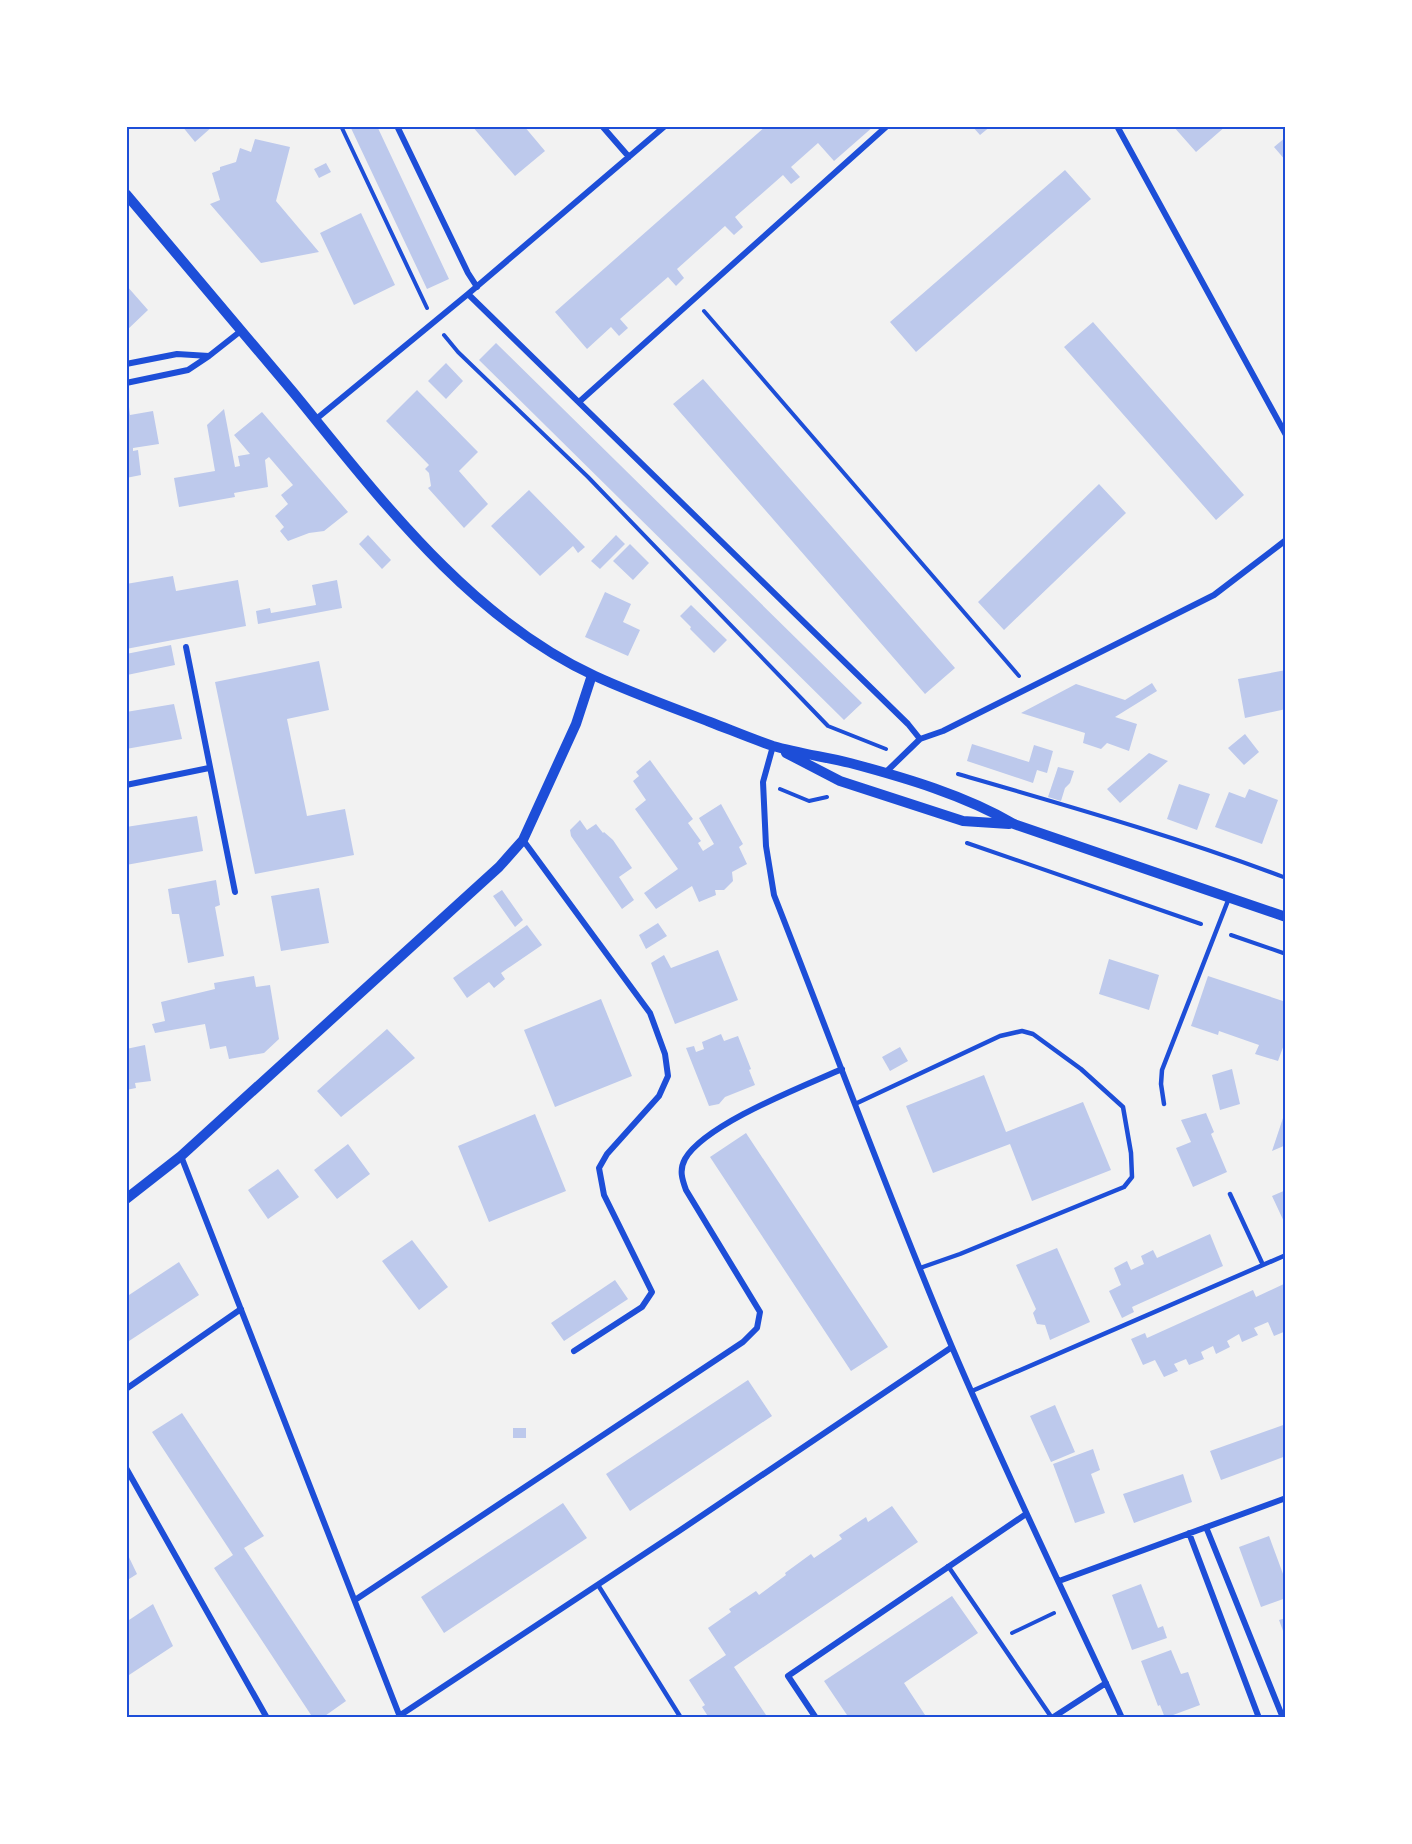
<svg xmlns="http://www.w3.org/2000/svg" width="1412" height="1844" viewBox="0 0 1412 1844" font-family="'Titillium Web',sans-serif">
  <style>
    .building { fill: #bdc9ec }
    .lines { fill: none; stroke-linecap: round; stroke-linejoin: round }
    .path { stroke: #1d4ed8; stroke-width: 4 }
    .service { stroke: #1d4ed8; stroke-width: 4.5 }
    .minor { stroke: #1d4ed8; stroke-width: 6 }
    .tertiary { stroke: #1d4ed8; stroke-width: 10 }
    .neatline { fill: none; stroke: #1d4ed8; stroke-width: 2 }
  </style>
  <rect width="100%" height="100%" fill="#f2f2f2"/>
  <path class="building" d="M182,126H213L195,142Z
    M350,126H377L449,279L427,289Z
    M472,126H524L545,151L515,176Z
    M766,126H874L834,161L818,143L791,167L800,177L791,184L783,175L735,217L743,227L734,235L725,226L677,269L684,278L676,286L668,277L620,319L628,328L619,336L611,327L587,349L555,312Z
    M972,126H991L980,135Z
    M1173,126H1226L1196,152Z
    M1286,137V161L1274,147Z
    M255,139L290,147L276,201L319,252L261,263L210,204L220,200L212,173L220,170V167L236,162L240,148L251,152Z
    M326,163L331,172L319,178L314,169Z
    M1065,170L1091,199L916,352L890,322Z
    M361,213L395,285L354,305L320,233Z
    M126,285L148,310L126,331Z
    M1093,322L1244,495L1216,520L1064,347Z
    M496,343L862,703L844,720L479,360Z
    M446,363L463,381L446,399L428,381Z
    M703,379L955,668L925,694L673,404Z
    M417,390L478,452L459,471L488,504L464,528L428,488L431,486L429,473L425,469L429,465L386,421Z
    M129,407L130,415L153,411L159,444L133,448V451L138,450L141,475L126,478V408Z
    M224,409L235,467L240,466L238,456L250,454L234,435L262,412L348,512L324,531L309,533L288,541L280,531L284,527L275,516L288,504L281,495L293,485L269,457L265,460L268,487L234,493L235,497L179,507L174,478L215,471L207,425Z
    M1099,484L1126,513L1004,630L978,602Z
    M529,490L585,547L578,553L573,546L540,576L491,526Z
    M368,535L391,560L382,569L359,544Z
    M616,535L625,544L600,569L591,561Z
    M630,544L649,563L633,580L613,561Z
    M173,576L176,591L238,580L246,626L126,649V584Z
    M337,580L342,608L258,624L256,611L270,608L271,613L316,605L312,585Z
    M605,592L631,604L623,622L640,630L628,656L585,637Z
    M691,605L727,640L714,653L690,629L691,627L680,616Z
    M171,645L175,665L127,675L126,654Z
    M319,661L329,710L287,719L307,816L345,809L354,855L255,874L215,682Z
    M1286,670V709L1245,718L1238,679Z
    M1152,683L1157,691L1115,717L1137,724L1129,751L1107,743L1101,749L1083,743L1085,733L1021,713L1076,684L1125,700Z
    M174,704L182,739L126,749V712Z
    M1245,734L1259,752L1244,765L1228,748Z
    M972,744L1029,762L1034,745L1053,751L1047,773L1037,770L1033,783L967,761Z
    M1149,753L1168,761L1120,803L1107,789Z
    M650,760L693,819L688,823L701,841L698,843L703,851L714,844L699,818L721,804L743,844L739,847L747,864L732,872L733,881L724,890H715L716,895L699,902L692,886L656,909L644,893L678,869L635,809L646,800L633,781L639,776L636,772Z
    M1058,767L1074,771L1070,783L1065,788L1061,801L1048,797Z
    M1179,784L1210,794L1197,830L1167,819Z
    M1249,789L1278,800L1262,844L1215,827L1229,792L1245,798Z
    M197,816L203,851L126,865V827Z
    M580,820L587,830L596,824L603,833L604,832L613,840L632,868L619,877L634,900L622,909L571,836L570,830Z
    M216,880L220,905L215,907L224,956L188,963L179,914H172L168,889Z
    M319,888L329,943L281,951L271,896Z
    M502,890L523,920L515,927L493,896Z
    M658,923L667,936L646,949L639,935Z
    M527,925L542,945L501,973L505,979L494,988L489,982L467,998L453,978Z
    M718,950L738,1000L675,1024L651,963L664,955L671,968Z
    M1109,959L1159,975L1149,1010L1099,994Z
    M254,976L256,987L270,985L279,1039L264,1053L229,1059L226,1046L210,1049L205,1024L155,1033L152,1024L165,1021L161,1002L215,989L214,983Z
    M1208,976L1286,1002V1039L1278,1061L1255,1054L1259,1045L1219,1031L1218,1035L1191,1026Z
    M601,999L632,1076L555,1107L524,1030Z
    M387,1029L415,1058L341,1117L317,1091Z
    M721,1034L724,1041L738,1036L751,1069L749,1070L755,1085L725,1097L719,1104L709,1106L686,1048L694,1046L696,1052L704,1049L702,1042Z
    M145,1045L151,1081L135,1083L136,1088L126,1090V1049Z
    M900,1047L908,1061L890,1071L882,1057Z
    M1232,1069L1240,1104L1220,1110L1212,1075Z
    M984,1075L1006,1132L1083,1102L1111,1170L1032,1201L1010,1144L933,1173L906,1106Z
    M1286,1109V1145L1272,1151Z
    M1206,1113L1214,1132L1211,1134L1227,1172L1193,1187L1176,1148L1191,1142L1181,1120Z
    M535,1114L566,1191L489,1222L458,1146Z
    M746,1133L888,1347L851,1371L710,1157Z
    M348,1144L370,1174L337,1199L314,1170Z
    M278,1169L299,1197L268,1219L248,1190Z
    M1286,1190V1226L1272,1196Z
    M1210,1234L1223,1266L1132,1307L1134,1312L1122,1318L1109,1291L1121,1285L1114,1268L1127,1261L1131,1270L1144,1264L1141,1256L1153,1250L1157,1258Z
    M412,1240L448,1287L419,1310L382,1261Z
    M1057,1248L1090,1322L1050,1340L1045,1325L1037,1324L1033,1313L1036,1309L1016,1265Z
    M179,1262L199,1295L126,1343V1297Z
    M615,1280L628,1299L564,1341L551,1323Z
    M1286,1283V1322L1284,1323L1286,1331L1274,1336L1268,1322L1254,1328L1258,1335L1242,1342L1239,1334L1227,1341L1230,1347L1216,1354L1213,1346L1201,1352L1204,1359L1189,1365L1186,1359L1174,1364L1178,1371L1164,1377L1155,1360L1143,1365L1131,1339L1145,1333L1147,1338L1253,1290L1256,1297Z
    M748,1380L772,1416L630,1511L606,1474Z
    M1055,1405L1075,1452L1051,1462L1030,1416Z
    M182,1413L264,1536L244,1548L346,1701L322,1718H313L214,1568L233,1555L152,1432Z
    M1286,1424V1456L1221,1480L1210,1451Z
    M513,1428H526V1438H513Z
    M1093,1449L1100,1470L1091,1474L1105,1513L1075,1523L1053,1464Z
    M1183,1474L1192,1502L1134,1523L1123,1494Z
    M563,1503L587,1538L444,1633L421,1597Z
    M892,1506L918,1542L734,1667L768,1718H709L702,1707L705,1705L689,1680L726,1655L708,1628L731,1612L729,1609L756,1591L759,1595L786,1575L785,1573L811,1554L814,1558L842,1539L839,1535L866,1517L868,1522Z
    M1269,1536L1286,1582V1598L1261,1607L1239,1547Z
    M126,1551L137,1574L126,1581Z
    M1141,1584L1158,1628L1163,1626L1167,1638L1132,1650L1112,1595Z
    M952,1596L978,1633L904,1683L927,1718H849L824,1681Z
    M153,1604L173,1646L126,1677V1622Z
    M1286,1618V1639L1279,1620Z
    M1171,1650L1181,1674L1188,1672L1200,1705L1165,1718L1160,1705L1158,1706L1141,1661Z"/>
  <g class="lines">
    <path class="path" d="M341,126L427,308
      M704,311L1019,676
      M444,335L458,352L588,477L828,726L886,749
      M958,774C1068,806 1178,837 1286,878
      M780,789L809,801L827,797
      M967,843L1201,924
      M1231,935L1286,954
      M1012,1633L1054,1613"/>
    <path class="service" d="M855,1104L1000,1036L1022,1031L1033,1034L1081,1069L1123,1107L1131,1153L1132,1177L1124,1187L960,1254L920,1268
      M1164,1104L1161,1084L1162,1070L1229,898
      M1230,1194L1263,1265
      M972,1391L1286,1255
      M948,1566L1052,1718
      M598,1585L681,1718
      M126,1604V1603"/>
    <path class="minor" d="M397,126L468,273L477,287
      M602,126L629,157
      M1117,126L1286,435
      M468,294L908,724L920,739
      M126,364L177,354L209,356L242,330
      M126,383L188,370L209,356
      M579,402L887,126
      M315,420L468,294L665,126
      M186,647L235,892
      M773,746L763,782L766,846L774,895C833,1045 889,1198 952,1347C1005,1472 1065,1594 1122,1718
      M885,773L920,739L943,731L1214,595L1286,540
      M126,785L209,768
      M523,840L650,1013L665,1054L668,1076L659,1096L607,1154L599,1168L604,1195L652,1292L642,1307L574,1351
      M181,1156L400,1717
      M126,1389L241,1309
      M126,1468L267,1718
      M1206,1527L1283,1718
      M1189,1533L1259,1718
      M1059,1581L1286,1498
      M355,1600L743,1342L757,1328L760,1312L686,1190C682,1179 679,1170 685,1159C705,1124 804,1086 842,1069
      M396,1718L679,1531L952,1347
      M816,1718L788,1676L1026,1514
      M1052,1718L1106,1683"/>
    <path class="tertiary" d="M126,194C182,260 238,326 293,392C379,497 469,618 595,676C632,693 671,707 710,722C731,730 752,739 773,746C798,753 825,757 850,763C906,778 964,795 1014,824L1286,917
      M786,753L840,781L963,821L1009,824
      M126,1199L181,1156L499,867L523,840L576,724L592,675"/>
  </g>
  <rect width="1412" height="1844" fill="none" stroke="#ffffff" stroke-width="255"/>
  <rect x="128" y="128" width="1156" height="1588" class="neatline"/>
</svg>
